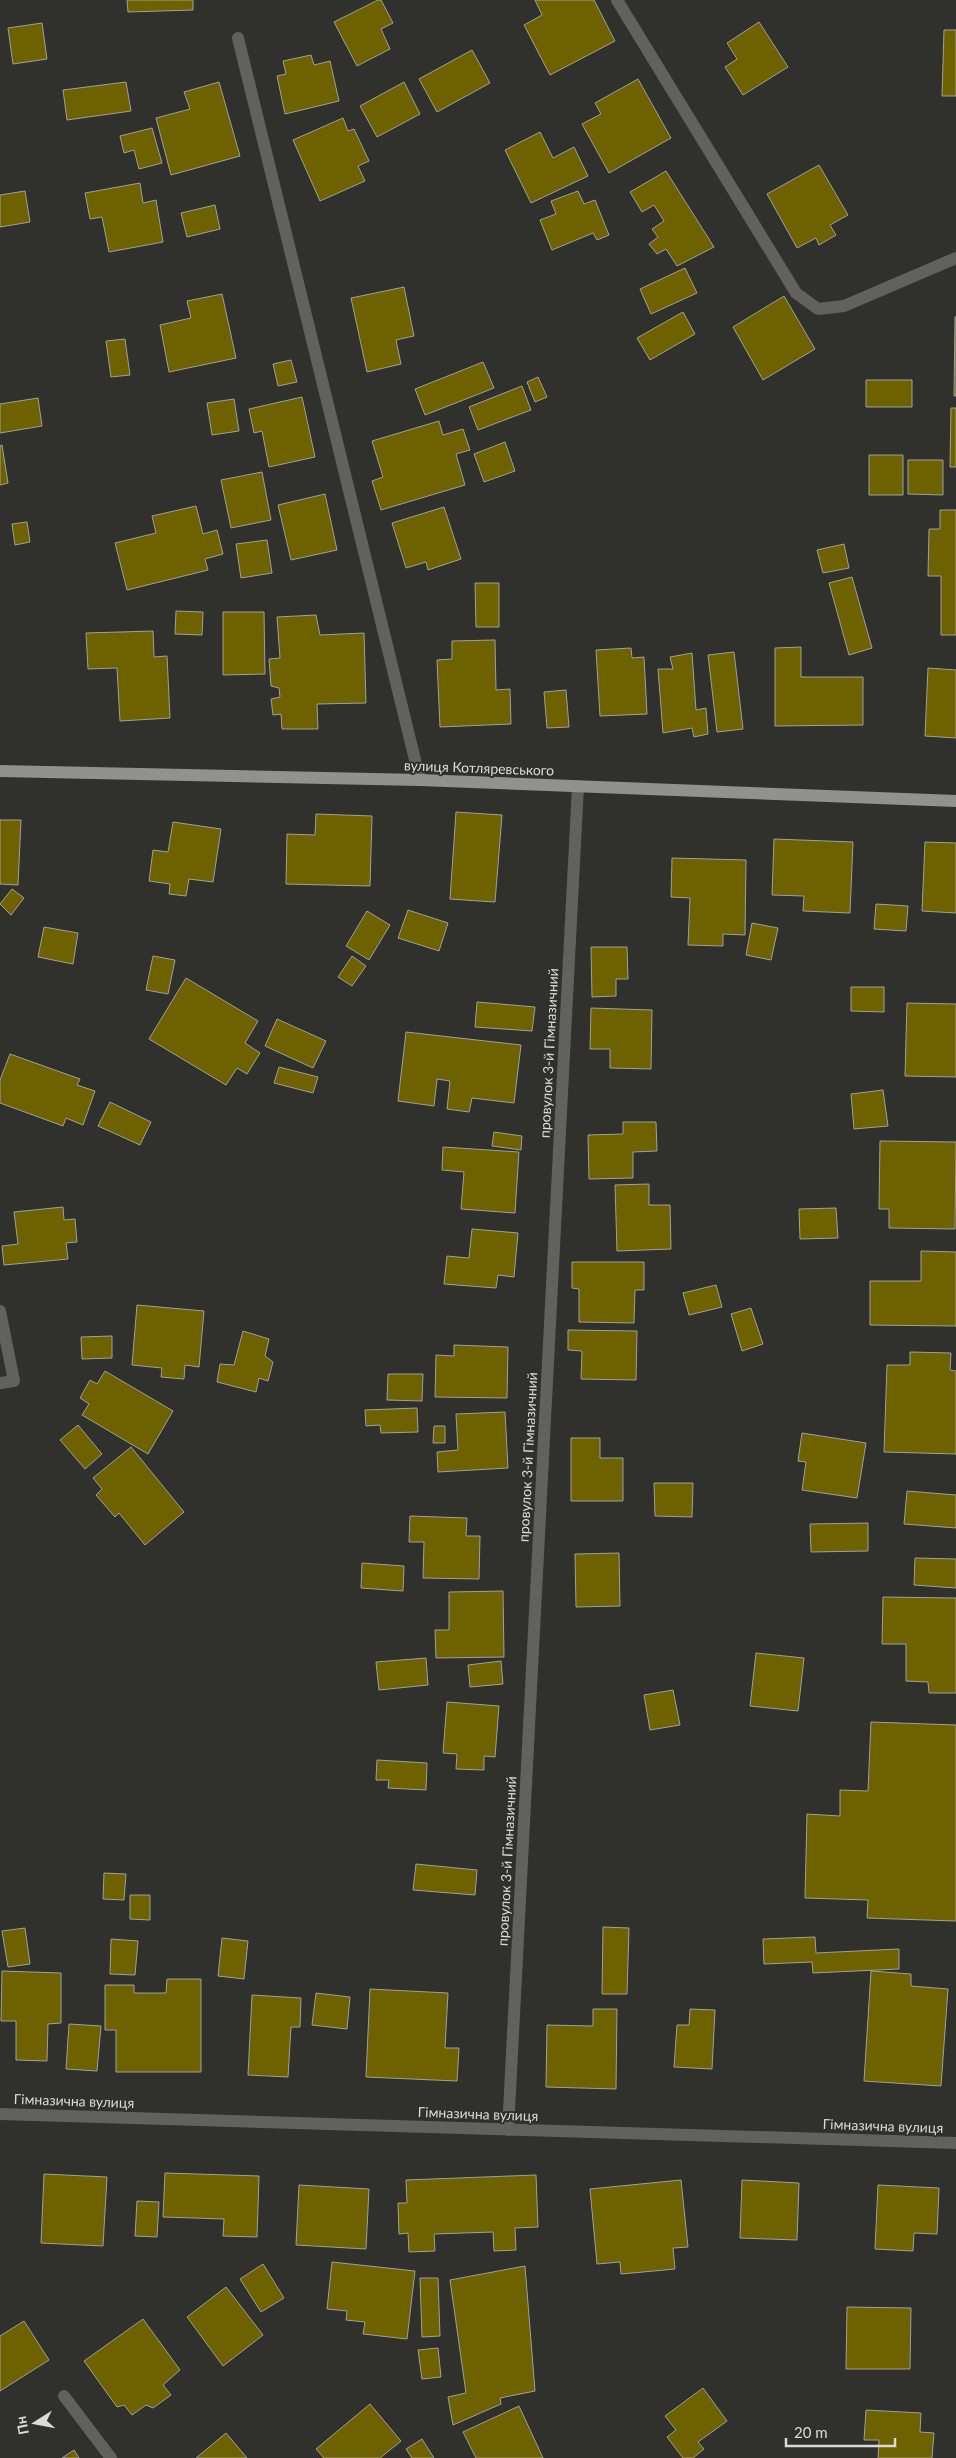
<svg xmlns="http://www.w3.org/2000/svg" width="956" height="2458" viewBox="0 0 956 2458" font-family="Lato,sans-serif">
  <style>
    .building { fill: #6d6100; stroke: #a1a19c }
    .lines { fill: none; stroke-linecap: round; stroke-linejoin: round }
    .minor { stroke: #61615f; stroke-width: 12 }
    .major { stroke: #91918d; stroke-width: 12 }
    .labels { text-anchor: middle; stroke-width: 4; stroke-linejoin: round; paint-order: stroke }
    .street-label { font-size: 14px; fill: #dadad7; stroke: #30302c }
  </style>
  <rect width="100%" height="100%" fill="#30302c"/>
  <path class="building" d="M127,0H193V10L128,12Z
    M378,0H381L393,23L381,29L390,49L357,66L334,22Z
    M535,0H594L615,41L550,75L524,25L542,15Z
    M759,22L788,67L743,95L725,67L737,59L727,43Z
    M42,23L47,59L13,64L8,28Z
    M944,30H956V96H942Z
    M472,50L490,83L437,112L419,79Z
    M311,55L314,65L330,61L339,101L285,114L277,76L286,74L283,61Z
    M638,79L671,138L609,173L582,124L601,114L595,103Z
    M126,82L131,111L67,120L63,90Z
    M219,82L240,156L171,175L156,118L190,109L184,92Z
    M404,82L420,114L377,137L360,106Z
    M343,118L348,131L354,129L369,161L358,166L365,181L320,201L293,140Z
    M152,128L162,163L139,169L134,150L124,153L120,136Z
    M540,132L553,158L574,147L588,176L531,203L505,150Z
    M819,165L848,215L830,225L836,235L819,245L816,238L797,248L767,194Z
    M666,171L714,247L677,266L666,249L657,254L649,244L658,237L652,229L664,221L654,205L642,212L630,192Z
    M140,183L143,203L156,200L163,242L109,252L102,217L90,219L85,193Z
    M25,191L30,222L0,227V195Z
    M578,191L584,204L595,200L609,235L597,240L593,233L552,250L540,220L556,214L551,201Z
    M215,205L220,229L187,237L181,213Z
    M685,268L697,293L651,314L640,289Z
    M404,287L414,336L396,340L401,364L367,372L351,298Z
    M222,294L236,358L169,372L160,325L191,318L187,301Z
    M784,296L815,349L763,380L733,327Z
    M683,312L695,334L650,360L637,338Z
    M955,317H956V396H954Z
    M125,339L130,375L111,377L106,341Z
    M291,360L297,382L278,386L273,364Z
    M483,362L494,388L425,415L415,389Z
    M538,377L547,397L535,402L527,382Z
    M866,380H912V407H866Z
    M522,386L531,410L478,430L469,407Z
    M302,397L315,457L269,467L262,431L254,433L249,409Z
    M38,398L42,426L0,433V404Z
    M234,399L239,431L212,435L207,403Z
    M951,408H956V467H950Z
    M439,421L443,435L463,429L470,450L456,454L465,485L381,510L372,481L383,477L372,441Z
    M505,442L515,471L484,482L474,454Z
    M2,445L8,483L0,485V446Z
    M869,455H903V495H869Z
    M908,460H943V495L908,494Z
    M262,472L271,520L231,528L221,480Z
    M325,494L337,550L291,560L278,505Z
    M196,506L203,534L217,530L223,554L205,559L208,570L127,590L115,543L156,533L152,516Z
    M444,507L461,559L428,570L426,562L406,568L392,523Z
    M940,510H956V635H941V576H928L929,529H940Z
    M27,522L30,542L15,545L12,524Z
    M267,540L272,573L241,578L236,544Z
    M844,544L849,568L823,573L817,550Z
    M852,577L872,648L849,655L829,583Z
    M475,583H499V627H476Z
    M176,611L203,612L202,635L175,634Z
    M223,612H264L265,674L223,675Z
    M316,615L320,635L364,633L366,703L317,704L318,729H282L281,714L273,715L271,699L280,697L279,688L271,686L269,659L280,658L277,617Z
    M153,631L154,657L167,656L170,718L120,721L117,668L88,669L86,633Z
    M495,640L496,690L510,689L511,724L440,727L437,660L452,659V641Z
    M801,647V677H863V725L775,726V648Z
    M631,648L632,658L644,657L647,714L600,716L596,650Z
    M734,652L743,729L717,732L708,655Z
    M692,653L696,710L706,708L708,734L694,737L692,728L663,733L658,669H673L670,657Z
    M928,668L956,670V738L925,736Z
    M566,690L569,727L547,728L544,692Z
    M456,812L502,815L495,902L450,899Z
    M316,814L372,816L370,886L286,884L287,834L315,835Z
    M0,820H21L18,885L0,884Z
    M173,822L221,829L213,882L189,879L186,896L169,894L170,884L149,881L153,850L168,852Z
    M774,839L853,842L850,913L803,911L804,896L772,895Z
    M925,842L956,843V913L922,911Z
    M672,858L746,860L745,935L723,934V946L688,945L690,898L671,897Z
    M12,889L24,898L11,915L0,904Z
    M876,904L908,906L906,931L874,929Z
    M408,910L448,923L439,951L398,938Z
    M367,911L390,925L369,960L346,946Z
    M752,923L778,928L771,960L746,955Z
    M44,927L78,933L73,964L38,957Z
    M591,947H627L628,979H616V996L592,997Z
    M153,956L175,960L168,994L146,990Z
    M352,956L366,966L352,986L338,977Z
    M186,978L258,1021L245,1043L260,1053L247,1074L237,1068L226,1085L149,1039Z
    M851,987H884V1012L851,1011Z
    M477,1002L535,1007L532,1031L475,1027Z
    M907,1003L956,1004V1077L905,1076Z
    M591,1008L652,1010L651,1069L610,1068V1049H590Z
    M277,1019L326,1041L313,1068L265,1046Z
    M406,1032L521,1045L514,1103L472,1098L469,1112L447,1109L450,1081L437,1079L434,1106L398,1101Z
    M10,1054L80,1079L77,1085L95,1091L83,1125L66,1118L63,1126L0,1103V1080Z
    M279,1067L318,1077L313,1093L274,1083Z
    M883,1090L888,1126L854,1129L851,1094Z
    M110,1102L151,1122L140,1145L98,1126Z
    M623,1122H656L657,1151L633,1152V1178L589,1179L588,1135L623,1134Z
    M494,1132L522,1136L521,1150L492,1146Z
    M880,1141L956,1142L955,1229L889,1228V1209H879Z
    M443,1147L519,1152L515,1213L461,1209L464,1172L442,1170Z
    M649,1184V1205H670L671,1249L617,1251L615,1185Z
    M63,1207L64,1220L75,1219L77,1242L66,1243L68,1259L4,1265L2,1246L18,1244L14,1212Z
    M836,1208L838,1238L800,1239L799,1209Z
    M472,1229L518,1233L514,1277L498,1275L496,1288L444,1284L447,1256L469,1258Z
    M921,1251L956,1252V1326L870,1325V1281H921Z
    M572,1262H644V1290H635L634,1323L579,1322V1289L572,1288Z
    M716,1285L722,1307L689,1315L683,1293Z
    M137,1305L204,1311L199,1367L185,1365L184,1379L161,1377L162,1368L132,1365Z
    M751,1308L763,1344L742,1351L731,1314Z
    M568,1330L637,1331L636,1380L581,1379L582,1351L568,1350Z
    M243,1331L269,1339L265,1356L273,1362L268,1381L259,1378L256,1392L217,1382L220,1364L234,1365Z
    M112,1336V1358L82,1359L81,1337Z
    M454,1345L508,1347L507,1398L435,1397L436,1355L454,1356Z
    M910,1352L951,1353L950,1370L956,1371V1454L884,1452L887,1365H910Z
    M105,1371L173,1411L148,1454L82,1415L89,1404L80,1398L90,1380L97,1384Z
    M388,1374H423L422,1401L387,1400Z
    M417,1408L418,1432L381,1433L380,1425L366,1426L365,1410Z
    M505,1412L508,1468L438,1472L437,1452L458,1450L456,1414Z
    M78,1425L102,1454L85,1469L60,1440Z
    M434,1426H445V1443H433Z
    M802,1433L866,1443L857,1498L802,1490L806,1462L798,1461Z
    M571,1438H600V1458H623V1501H571Z
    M131,1447L184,1512L145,1545L119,1513L115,1517L96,1495L102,1489L93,1478Z
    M654,1483H693L692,1517L655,1516Z
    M907,1491L956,1495V1528L904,1524Z
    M410,1516L467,1518L466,1536H480L479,1579L423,1578L424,1542H409Z
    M868,1523V1551L811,1552L810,1524Z
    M619,1553L620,1606L576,1607L575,1554Z
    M915,1558L956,1559V1588L914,1585Z
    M362,1563L404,1566L403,1591L361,1588Z
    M503,1591L504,1657L436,1658L435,1630H449V1592Z
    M883,1597L956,1598V1693H929L928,1682L906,1681V1644H882Z
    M756,1653L804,1658L798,1711L750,1706Z
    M426,1658L428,1685L379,1690L376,1662Z
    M501,1661L503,1684L470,1687L468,1665Z
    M673,1690L680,1725L650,1730L644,1695Z
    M447,1702L499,1706L495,1757L484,1756V1770L456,1769L457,1754L443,1753Z
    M871,1722L956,1725V1921L867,1918L868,1900L805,1898L807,1814L840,1816V1790L868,1791Z
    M377,1760L427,1763L426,1790L388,1788L389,1780H376Z
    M416,1864L477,1870L475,1895L413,1890Z
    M104,1873L126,1874L124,1900L103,1899Z
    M130,1895H150V1920L130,1919Z
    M603,1927L629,1928L627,1994H602Z
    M25,1928L30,1964L8,1967L2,1931Z
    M815,1937L816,1953L899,1949V1969L813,1973L812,1962L764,1964L763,1939Z
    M222,1938L248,1941L244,1979L218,1976Z
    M111,1939L138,1941L135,1975L110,1974Z
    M2,1971L61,1973V2023L48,2024L47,2061L16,2060V2021H1Z
    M871,1971L911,1974V1986L948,1989L941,2086L864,2081Z
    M167,1979H201V2072H116V2030H105V1985H134V1993H166Z
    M370,1989L448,1993L445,2048H459L457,2081L366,2077Z
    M316,1993L350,1997L347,2029L312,2025Z
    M252,1995L301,1998L300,2027H291L288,2077L248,2075Z
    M593,2009H617L616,2089L546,2087L547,2025L593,2026Z
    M690,2009L715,2010L712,2069L674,2067L677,2025H689Z
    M69,2024L101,2026L97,2071L66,2069Z
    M165,2173L259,2176L257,2237L223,2236L224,2219L163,2217Z
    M44,2174L107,2177L103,2246L41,2243Z
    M536,2175L538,2227L515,2228L516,2250L494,2251L493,2232L434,2234L435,2251L409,2252L408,2233L399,2234L398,2203H407L406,2180Z
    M681,2180L688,2247L673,2248L675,2269L621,2274L620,2262L597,2264L590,2189Z
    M742,2180L799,2183L797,2240L740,2238Z
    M299,2185L369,2189L366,2249L296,2245Z
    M878,2185L939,2188L937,2234L914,2233L913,2251L875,2249Z
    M137,2201L159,2202L157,2237L135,2236Z
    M332,2262L415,2271L407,2339L363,2334L365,2322L346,2320L347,2311L327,2309Z
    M263,2264L284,2298L261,2312L240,2279Z
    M525,2266L535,2391L500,2398L501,2404L453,2425L448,2397L466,2393L450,2280Z
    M420,2278H438L440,2336L422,2337Z
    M226,2287L263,2335L223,2366L187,2317Z
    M847,2307L911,2308L910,2369H846Z
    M143,2319L180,2370L163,2385L171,2395L153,2408L146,2405L132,2415L124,2405L117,2407L84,2361Z
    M24,2321L49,2360L0,2391V2336Z
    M438,2348L441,2377L422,2379L418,2350Z
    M703,2388L727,2421L698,2442L704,2449L693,2458H683L667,2437L676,2430L665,2416Z
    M370,2404L401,2441L380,2458H324L316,2449Z
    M519,2406L543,2458H476L463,2432Z
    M866,2410L921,2413L920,2432L934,2433L932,2458H878L879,2440H864Z
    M226,2433L247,2458H196Z
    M422,2439L434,2458H412L406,2449Z
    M74,2450L79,2458H62Z"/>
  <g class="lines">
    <path class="minor" d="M617,0L796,293L818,309L844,306L956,258
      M238,38L420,780
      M0,1311L14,1381L0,1383
      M0,2114L956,2143
      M508,2130L578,786
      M64,2396L111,2458"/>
    <path class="major" d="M0,771L420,780L956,801"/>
  </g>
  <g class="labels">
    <g class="street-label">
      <text transform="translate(479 768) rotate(2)" y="5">вулиця Котляревського</text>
      <text transform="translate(549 1053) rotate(-87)" y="5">провулок 3-й Гімназичний</text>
      <text transform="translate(528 1457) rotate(-87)" y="5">провулок 3-й Гімназичний</text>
      <text transform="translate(507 1861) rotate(-87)" y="5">провулок 3-й Гімназичний</text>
      <text transform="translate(74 2101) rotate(2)" y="5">Гімназична вулиця</text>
      <text transform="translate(478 2114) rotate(2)" y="5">Гімназична вулиця</text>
      <text transform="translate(883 2126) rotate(2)" y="5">Гімназична вулиця</text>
    </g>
  </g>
  <g transform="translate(35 2423) rotate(259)" stroke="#30302c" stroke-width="4" paint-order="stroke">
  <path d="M0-4L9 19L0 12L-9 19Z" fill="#dadad7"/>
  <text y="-8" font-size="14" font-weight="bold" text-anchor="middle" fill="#dadad7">Пн</text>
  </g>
  <path d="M786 2438v8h109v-8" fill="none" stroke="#dadad7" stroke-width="2.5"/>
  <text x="794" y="2438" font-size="15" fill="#dadad7" stroke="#30302c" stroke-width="4" paint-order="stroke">20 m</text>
</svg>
